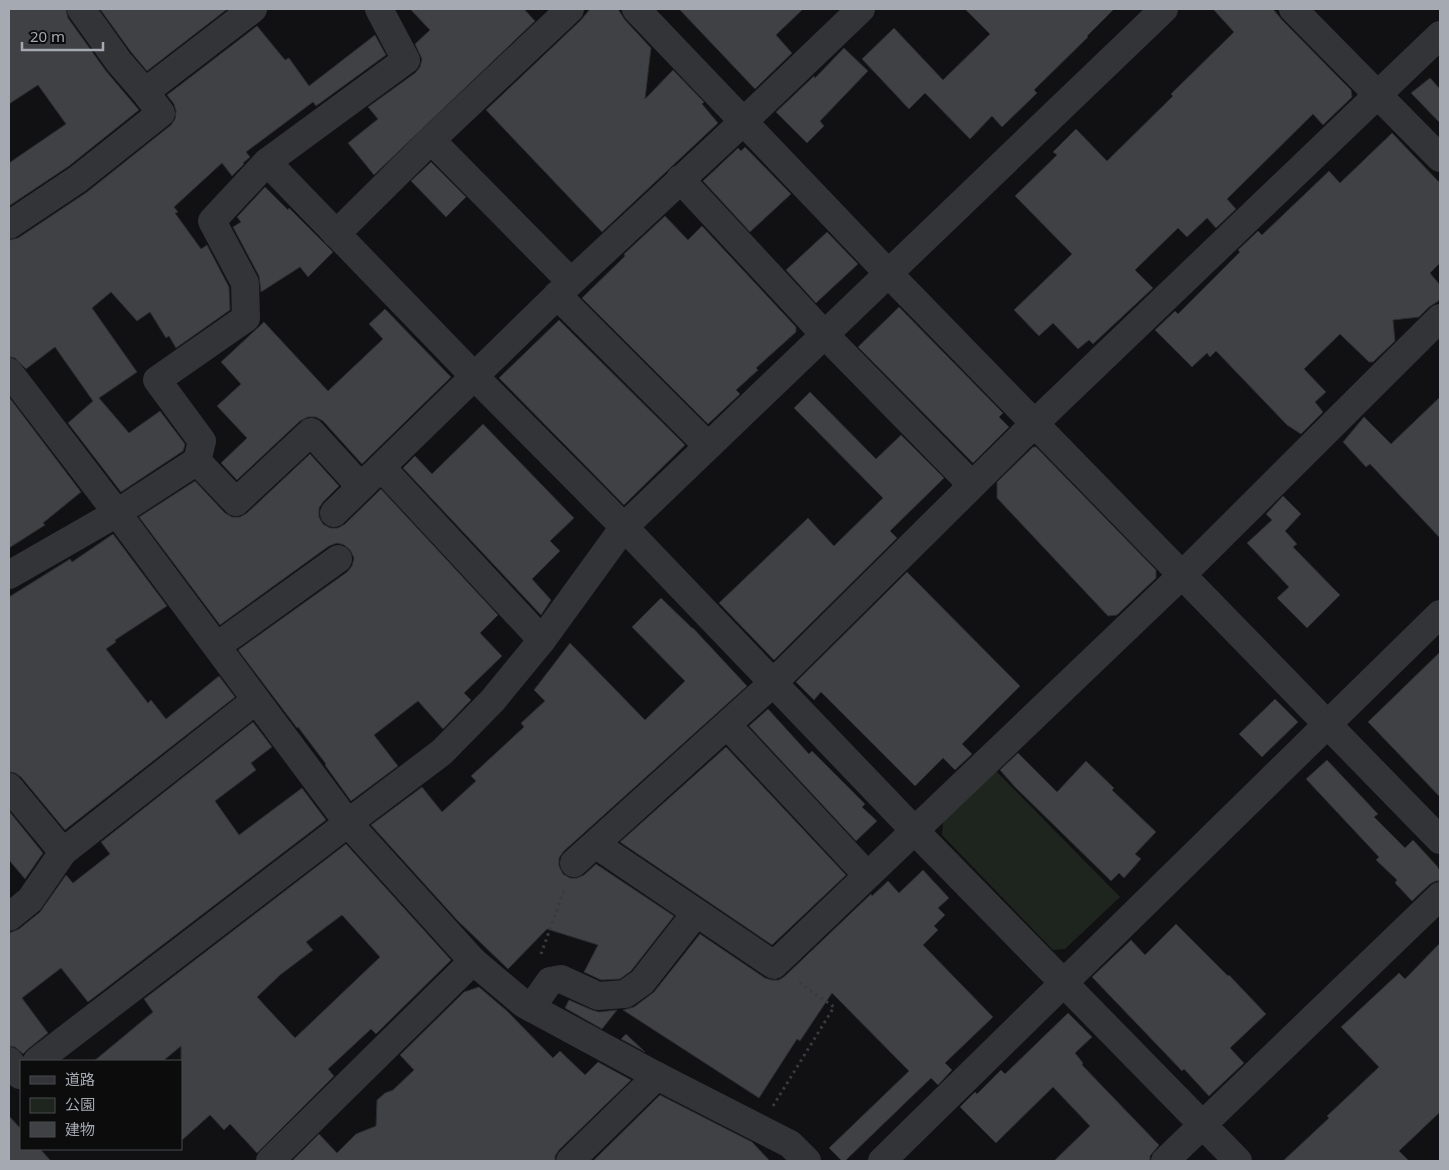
<svg xmlns="http://www.w3.org/2000/svg" width="1449" height="1170" viewBox="0 0 1449 1170" font-family="'Noto Sans','Noto Sans JP',sans-serif">
  <style>
    .green { fill: #1e251e }
    .building { fill: #404145; stroke: #2b2c2e; fill-rule: evenodd }
    .lines { fill: none; stroke-linecap: round; stroke-linejoin: round }
    .path { stroke: #393b3e; stroke-width: 3; stroke-dasharray: 2.5 4; stroke-linecap: butt }
    .minor { stroke: #333437; stroke-width: 28 }
    .tertiary { stroke: #333437; stroke-width: 28 }
  </style>
  <rect width="100%" height="100%" fill="#111113"/>
  <path class="green" d="M996,771L1120,897L1065,949L1053,950L942,835L943,822Z"/>
  <path class="building" d="M9,9H66L68,18L106,71L139,110L69,166L9,206V163L66,124L38,85L9,104Z
    M100,9H224L226,10L147,71L131,52Z
    M410,9H524L535,21L374,175L348,143L378,119L368,107L415,73L420,67L422,59L415,44L430,30Z
    M590,9H618L625,20L651,48L645,99L673,70L704,102L702,104L718,123L602,232L486,110L581,20Z
    M679,9H803L776,35L792,53L755,89Z
    M965,9H1114L1087,36L1088,37L1034,90L1037,93L1002,127L992,116L970,139L925,93L909,109L862,59L894,28L943,80L990,34Z
    M1213,9H1273L1282,20L1351,90L1352,97L1323,125L1313,114L1227,199L1236,209L1216,228L1207,218L1187,237L1178,228L1135,270L1153,288L1093,344L1089,340L1078,349L1053,323L1039,336L1014,310L1072,254L1015,196L1057,155L1053,152L1076,129L1107,161L1173,96L1171,94L1234,32Z
    M257,26L285,60L289,58L309,86L375,35L386,55L316,106L313,102L246,152L250,157L243,163L244,164L232,176L222,163L174,207L178,212L175,213L201,249L207,245L229,287L230,310L176,348L169,336L166,338L150,312L137,321L111,292L92,308L137,372L99,398L129,433L160,411L185,444L183,451L121,492L68,423L93,401L55,347L26,369L15,358L9,357V240L18,238L87,192L171,125L175,119L176,111L174,104L167,95Z
    M844,48L868,71L820,121L824,126L807,143L776,112L814,76L815,78Z
    M1430,78L1440,89V123L1411,93Z
    M1392,133L1440,183V263L1430,273L1440,285V300L1429,307L1419,317L1393,320L1395,341L1373,362H1369L1340,334L1304,369L1326,392L1315,402L1323,412L1301,434L1287,425L1216,351L1210,357L1207,353L1192,367L1155,330L1175,311L1178,314L1240,252L1238,250L1258,231L1262,235L1329,171L1340,183Z
    M745,147L791,194L750,232L703,181L738,148L741,151Z
    M431,162L466,197L446,217L411,181Z
    M265,187L288,210L289,208L333,252L308,277L300,267L261,292L259,276L233,227L241,222L237,217Z
    M665,216L688,240L702,226L796,327V332L756,368L758,370L736,390L740,394L708,424L582,298L625,256L624,254Z
    M827,232L858,264L816,303L786,270Z
    M899,307L1003,413L999,417L1009,427L973,463L858,347Z
    M385,309L451,377L362,464L323,421L316,417H308L300,421L237,480L221,463L247,438L217,406L241,384L221,362L264,322L328,391L383,339L369,324Z
    M559,320L685,445L624,505L499,378Z
    M810,392L876,459L901,435L944,478L890,531L897,538L774,660L719,603L808,518L834,546L883,498L794,408Z
    M9,397L81,492L43,523L45,525L9,548Z
    M1440,397V538L1370,464L1366,467L1343,442L1364,417L1391,444Z
    M483,424L574,518L550,541L560,551L532,579L551,600L541,615L403,468L415,456L432,474Z
    M1033,447H1036L1156,570V578L1117,615L1108,616L997,498V482Z
    M310,454L339,486L323,502L319,508V517L323,524L330,528H338L345,524L381,489L498,615L480,633L502,656L464,693L471,700L443,729L418,701L374,735L398,766L351,801L325,765L326,764L298,727L297,728L238,650L347,572L352,566L354,558L350,550L344,545L337,543L329,546L220,625L139,517L195,481L225,513L232,517H240L247,513Z
    M1283,496L1301,514L1285,531L1297,544L1293,547L1340,595L1307,628L1277,598L1289,587L1247,543L1272,520L1266,514Z
    M113,534L167,606L115,640L116,642L106,649L148,703L151,700L166,719L219,676L235,697L65,830L21,777L15,773L9,772V597L70,559L72,562Z
    M907,572L1020,686L962,744L972,754L955,770L943,758L915,786L821,692L814,700L796,682Z
    M661,598L692,628H693L747,686L564,851L559,858V866L563,874L570,878H577L584,875L596,864L674,916L631,971L620,979L601,980L584,972L598,945L547,929L508,969L457,920L371,825L422,787L442,812L476,781L471,776L524,727L521,723L545,701L534,690L570,643L645,720L685,681L632,627Z
    M1440,652V797L1368,722Z
    M1275,699L1298,722L1262,757L1239,734Z
    M768,709L809,754L812,751L865,804L862,807L877,821L856,841L749,726Z
    M253,722L272,747L251,763L256,770L215,801L239,835L302,788L326,820L88,1002L61,968L22,998L48,1033L28,1049L23,1054L15,1047L9,1046V933L19,929L40,912L66,875L73,883L110,854L101,842Z
    M726,747L846,875L772,945L620,842Z
    M1018,753L1057,792L1086,761L1114,788L1112,790L1156,832L1135,854L1141,859L1124,878L1119,873L1111,881L1015,787L1000,770Z
    M1327,760L1378,814L1374,817L1405,848L1413,840L1437,866L1440,871V881H1436L1430,884L1412,901L1395,883L1397,880L1376,860L1379,857L1306,779Z
    M9,811L43,853L25,879L9,860Z
    M346,844L451,960L376,1034L371,1029L328,1069L334,1076L257,1153L230,1124L224,1130L210,1115L181,1141V1046L163,1061H94L153,1012L144,999ZM342,915L380,957L295,1038L257,997L280,975L313,950L306,942Z
    M923,870L949,898L938,908L945,915L934,926L938,930L923,945L993,1017L945,1063L952,1070L938,1085L931,1078L845,1161H842L829,1148L909,1071L832,993L800,1041L797,1039L759,1098L623,1010L634,1007L654,992L700,934L765,978L772,980H779L785,976L871,894L872,896L888,881L899,893Z
    M1176,924L1228,976L1229,975L1266,1014L1230,1048L1244,1063L1209,1096L1184,1069L1182,1071L1092,977L1131,940L1145,955Z
    M1440,943V1112L1399,1151L1409,1161H1283L1329,1118L1327,1116L1379,1067L1341,1027L1399,973L1405,979Z
    M479,987L507,1011L553,1058L560,1051L585,1075L598,1062L631,1080L559,1150L555,1156V1161H292L319,1134L337,1153L356,1134L376,1126L377,1100L385,1093L393,1090L414,1070L400,1055L464,992Z
    M569,1000L592,1010L599,1012L617,1010L602,1029L565,1008Z
    M1068,1013L1092,1037L1075,1053L1083,1063L1082,1065L1159,1145L1150,1156V1161H1054L1090,1126L1053,1087L996,1143L960,1107L975,1092L977,1094L1001,1070L1005,1074Z
    M626,1034L645,1052L621,1039Z
    M660,1095L752,1142L770,1161H595L594,1160Z
    M9,1116L21,1129V1149H40L51,1161H9Z"/>
  <g class="lines">
    <path class="path" d="M541,954L565,887
      M773,1106L834,1007L797,981"/>
    <path class="minor" d="M81,9L119,62L145,92
      M636,9L888,273L1440,840
      M1293,9L1440,158
      M431,140L571,282
      M680,179L824,334L972,485
      M9,225L78,179L161,113L145,92L253,9
      M336,234L431,140L570,9
      M557,295L708,446
      M197,461L236,502L311,432L361,487
      M382,468L542,640
      M334,513L571,282L744,121L861,9
      M624,527L914,830L1238,1161
      M9,575L117,513L197,461L202,441L157,380L246,318L245,283L212,221L267,162L406,60L379,9
      M217,646L338,559
      M727,725L867,875
      M9,787L63,852
      M595,844L774,965L1182,575L1440,318
      M574,863L773,683L1035,423L1440,35
      M9,917L30,900L63,852L256,700
      M531,1008L550,981L561,979L598,996L625,994L642,982L696,913
      M9,1061L20,1075
      M37,1061L348,823
      M270,1161L473,961
      M570,1161L657,1076
      M1165,1161L1440,896"/>
    <path class="tertiary" d="M267,162L475,377L624,527
      M9,372L117,513L348,823L473,961L524,1004L657,1076L790,1144L807,1161
      M348,823L442,752L492,701L542,640L624,527L1164,9
      M882,1161L1440,614"/>
  </g>
  <rect width="1449" height="1170" fill="none" stroke="#a4a9b2" stroke-width="20"/>
  <rect x="20" y="1060" width="162" height="90" fill="#0c0c0d" stroke="#494b4f"/>
  <rect x="30" y="1076" width="25" height="8" fill="#333437" stroke="#494b4f"/>
  <text x="65" y="1085" font-size="15" fill="#a4a9b2">道路</text>
  <rect x="30" y="1098" width="25" height="15" fill="#1e251e" stroke="#494b4f"/>
  <text x="65" y="1110" font-size="15" fill="#a4a9b2">公園</text>
  <rect x="30" y="1122" width="25" height="15" fill="#404145" stroke="#494b4f"/>
  <text x="65" y="1135" font-size="15" fill="#a4a9b2">建物</text>
  <path d="M22 42v8h81v-8" fill="none" stroke="#a4a9b2" stroke-width="2.5"/>
  <text x="30" y="42" font-size="15" fill="#a4a9b2" stroke="#0c0c0d" stroke-width="4" paint-order="stroke">20 m</text>
</svg>
